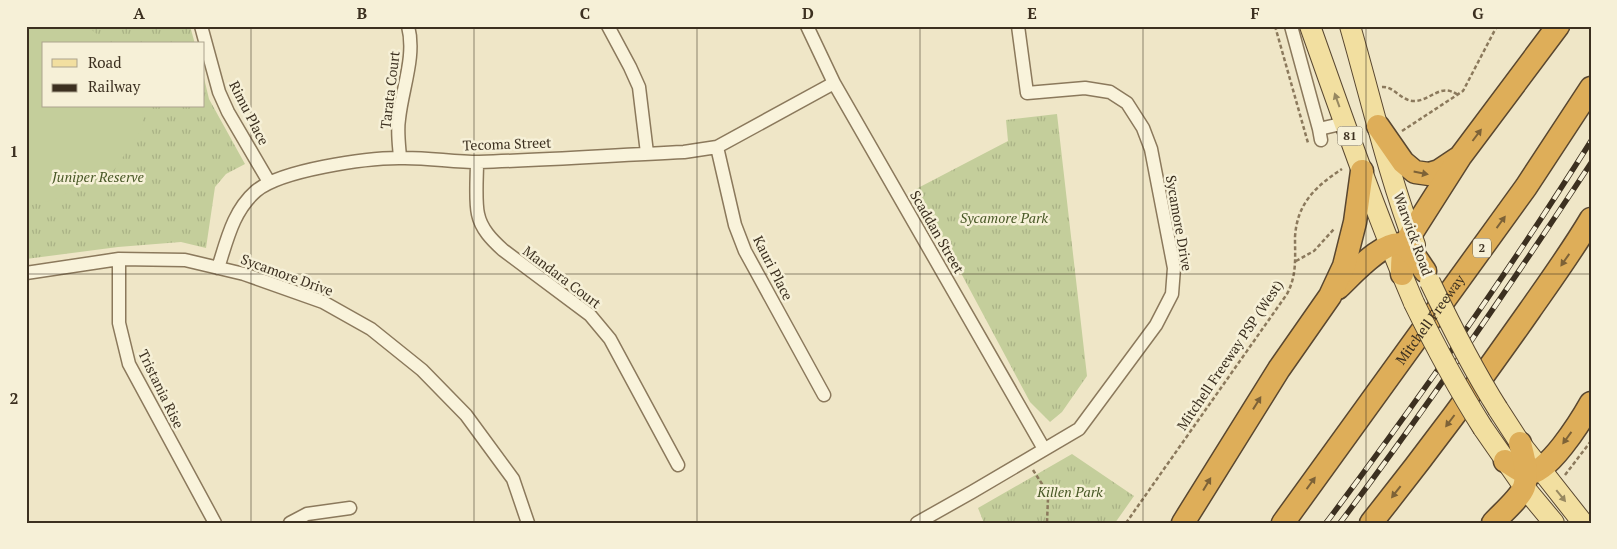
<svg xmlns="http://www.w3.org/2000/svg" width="1617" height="549" viewBox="0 0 1617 549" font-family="'PT Serif',serif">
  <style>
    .grass { fill: url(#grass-tufts) }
    .pitch { fill: #c4ce9b }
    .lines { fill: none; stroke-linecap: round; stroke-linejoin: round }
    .street-casing { stroke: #8b795c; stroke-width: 15 }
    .primary-casing { stroke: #594730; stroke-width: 22 }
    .highway-casing { stroke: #594730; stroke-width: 25 }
    .path { stroke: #8b795c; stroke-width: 2.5; stroke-dasharray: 4 2.5; stroke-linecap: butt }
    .street { stroke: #f9f3db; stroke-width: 12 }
    .primary { stroke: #f2dfa0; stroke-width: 20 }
    .highway { stroke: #deae59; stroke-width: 22 }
    .rail-casing { stroke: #3c3020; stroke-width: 5.5 }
    .rail { stroke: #f6f0d7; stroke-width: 4; stroke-dasharray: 11; stroke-linecap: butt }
    .primary-bridge-casing { stroke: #594730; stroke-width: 22; stroke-linecap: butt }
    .primary-bridge { stroke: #f2dfa0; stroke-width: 20 }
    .oneway { fill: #978860 }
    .oneway2 { fill: #7d6237 }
    .grid { fill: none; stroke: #3c3020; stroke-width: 1; stroke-opacity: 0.55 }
    .labels { text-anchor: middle; stroke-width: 5; stroke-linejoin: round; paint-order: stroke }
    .shield { fill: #f6f0d7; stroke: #746a57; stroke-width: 1 }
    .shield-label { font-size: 12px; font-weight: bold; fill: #3c3020 }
    .street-label { font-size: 14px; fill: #3c3020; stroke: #f6f0d7 }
    .park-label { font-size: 14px; font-style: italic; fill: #485826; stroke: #f6f0d7 }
    .neatline { fill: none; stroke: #3c3020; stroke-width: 2 }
    .grid-label { font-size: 16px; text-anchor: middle; font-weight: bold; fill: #3c3020 }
  </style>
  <defs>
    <pattern id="grass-tufts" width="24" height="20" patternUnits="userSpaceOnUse" patternTransform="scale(1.25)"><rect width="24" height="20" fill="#c4ce9b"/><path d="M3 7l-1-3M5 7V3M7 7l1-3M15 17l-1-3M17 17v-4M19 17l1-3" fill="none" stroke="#a9b185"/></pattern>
  </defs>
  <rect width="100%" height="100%" fill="#efe6c7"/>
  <path class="grass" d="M26,26H190L195,44H44V106H204V78L209,99L245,164L226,174L215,187L206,248L181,242L118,247L26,259Z
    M1057,114L1087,376L1062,412L1050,422L1030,402L916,189L1008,141L1006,120Z
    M1072,454L1134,496L1115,523H984L978,508Z"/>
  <path class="pitch" d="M26,26H87L109,44H44V106H142L143,127L114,170L53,200L26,206Z"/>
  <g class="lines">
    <g class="street-casing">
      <path id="street" d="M201,26L219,92L228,112L269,182
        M608,26L630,67L639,87L647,153
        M807,26L834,83L1044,449
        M1291,26L1319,129L1321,140
        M1319,129L1345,123
        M717,147L735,225L745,251L824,395
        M400,157C399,145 397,131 399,119C402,89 416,56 408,26
        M477,162C477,176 475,201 478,214C481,229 492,240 503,250L590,315L610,339L678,465
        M119,259V323L129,364L215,523
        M218,268C227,240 233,211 256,191C281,170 366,158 399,158C426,157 452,162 479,162C547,160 616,155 684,152L717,147L834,83
        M26,273L119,259L185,260L244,274L323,302L371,329L422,370L466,415L513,479L528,523
        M290,523L307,514L350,508
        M917,523L972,492L1079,429L1156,325L1172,294L1174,268L1151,149L1143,128L1127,103L1110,92L1085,88L1027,93L1018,26"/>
    </g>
    <g class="primary-casing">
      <path id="primary" d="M1310,26C1343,119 1375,212 1414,303
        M1350,26C1371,99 1388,174 1415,245
        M1498,409L1520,443L1583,523
        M1483,428L1524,487L1554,523"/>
    </g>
    <g class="highway-casing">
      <g id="highway">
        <path d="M1378,126L1403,162L1415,172L1429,174L1439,171L1457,159"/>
        <path d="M1402,274C1402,258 1402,248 1411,234L1460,157L1558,26"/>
        <path d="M1338,288C1350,277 1387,235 1405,246C1413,251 1419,263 1425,271"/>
        <path d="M1505,461C1511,464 1519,471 1526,473C1546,478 1582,419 1591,403"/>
        <path d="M1183,523L1279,369L1330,296L1344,266L1355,222L1362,171"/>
        <path id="s1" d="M1283,523L1526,187L1591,88"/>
        <path d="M1371,523C1426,454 1479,383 1530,310C1551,280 1572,251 1591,219"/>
        <path d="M1493,523C1501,514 1520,498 1524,487C1529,473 1523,456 1520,443"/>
      </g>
    </g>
    <path class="path" d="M1275,26L1308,143
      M1382,87C1394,86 1401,101 1414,101C1431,101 1440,82 1458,95
      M1402,131L1463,91L1497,26
      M1296,261L1314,251L1334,229
      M1033,470L1042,484L1048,498L1047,523
      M1565,475L1591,441
      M1126,523L1287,294C1297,275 1295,258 1295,237C1297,203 1316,186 1342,169"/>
    <use href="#street" class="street"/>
    <use href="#primary" class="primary"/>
    <use href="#highway" class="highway"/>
    <g class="rail-casing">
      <path id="rail" d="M1326,523C1419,399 1508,273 1591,141
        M1340,523C1428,406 1510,286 1591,163"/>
    </g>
    <use href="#rail" class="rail"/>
    <g class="primary-bridge-casing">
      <path id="primary-bridge" d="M1430,282C1451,326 1472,368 1498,409
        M1414,303C1435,346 1457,387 1483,428"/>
    </g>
    <use href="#primary-bridge" class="primary-bridge"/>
  </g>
  <defs><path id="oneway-solid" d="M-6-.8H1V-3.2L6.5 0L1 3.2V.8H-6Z" transform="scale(1.25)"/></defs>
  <g class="oneway">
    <use href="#oneway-solid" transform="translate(1337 100) rotate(-110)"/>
    <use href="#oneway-solid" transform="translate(1561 496) rotate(51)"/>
  </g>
  <g class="oneway2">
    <use href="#oneway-solid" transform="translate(1477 135) rotate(-53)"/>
    <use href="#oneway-solid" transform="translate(1421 173) rotate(11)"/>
    <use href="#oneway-solid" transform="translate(1501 222) rotate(-54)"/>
    <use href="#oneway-solid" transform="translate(1565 260) rotate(125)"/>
    <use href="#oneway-solid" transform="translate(1257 403) rotate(-58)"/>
    <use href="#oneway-solid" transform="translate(1450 421) rotate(127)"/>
    <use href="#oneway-solid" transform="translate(1567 438) rotate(126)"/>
    <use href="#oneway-solid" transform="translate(1311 483) rotate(-54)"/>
    <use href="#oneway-solid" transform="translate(1207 484) rotate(-59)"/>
    <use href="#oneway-solid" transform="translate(1396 492) rotate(128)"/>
  </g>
  <path class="grid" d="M251,26V523M474,26V523M697,26V523M920,26V523M1143,26V523M1366,26V523M26,274H1591"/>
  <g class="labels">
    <g class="shield">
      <rect x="1337.5" y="126.5" width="25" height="19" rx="4"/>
      <rect x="1473" y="238.5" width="18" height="19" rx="4"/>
    </g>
    <g class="shield-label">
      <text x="1350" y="140">81</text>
      <text x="1482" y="252">2</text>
    </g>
    <g class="street-label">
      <text transform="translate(390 90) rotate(-83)" y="5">Tarata Court</text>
      <text transform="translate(249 113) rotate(63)" y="5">Rimu Place</text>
      <text transform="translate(507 144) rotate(-2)" y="5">Tecoma Street</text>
      <text transform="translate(1179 223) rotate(80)" y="5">Sycamore Drive</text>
      <text transform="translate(937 232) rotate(60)" y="5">Scaddan Street</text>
      <text transform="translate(1413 234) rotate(70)" y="5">Warwick Road</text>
      <text transform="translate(773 268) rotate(63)" y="5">Kauri Place</text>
      <text transform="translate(287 275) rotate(20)" y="5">Sycamore Drive</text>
      <text transform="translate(562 277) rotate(37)" y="5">Mandara Court</text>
      <text dy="5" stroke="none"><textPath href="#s1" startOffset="251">Mitchell Freeway</textPath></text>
      <text transform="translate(1230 355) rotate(-56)" y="5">Mitchell Freeway PSP (West)</text>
      <text transform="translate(161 389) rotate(64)" y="5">Tristania Rise</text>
    </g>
    <g class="park-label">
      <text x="98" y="182">Juniper Reserve</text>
      <text x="1004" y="223">Sycamore Park</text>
      <text x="1070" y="497">Killen Park</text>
    </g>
  </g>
  <rect width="1617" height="549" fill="none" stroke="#f6f0d7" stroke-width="55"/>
  <rect x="42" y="42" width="162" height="65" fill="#f6f0d7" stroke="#aca38e"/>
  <rect x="52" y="59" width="25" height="8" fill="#f2dfa0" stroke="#aca38e"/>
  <text x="88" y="68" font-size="15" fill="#3c3020">Road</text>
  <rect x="52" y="84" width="25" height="8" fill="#3c3020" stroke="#aca38e"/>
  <text x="88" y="92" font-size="15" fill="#3c3020">Railway</text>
  <rect x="28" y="28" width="1562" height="494" class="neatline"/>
  <g class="grid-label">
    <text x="139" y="19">A</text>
    <text x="362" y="19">B</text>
    <text x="585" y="19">C</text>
    <text x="808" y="19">D</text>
    <text x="1032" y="19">E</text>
    <text x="1255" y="19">F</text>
    <text x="1478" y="19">G</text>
    <text x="14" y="157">1</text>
    <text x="14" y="404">2</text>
  </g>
</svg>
